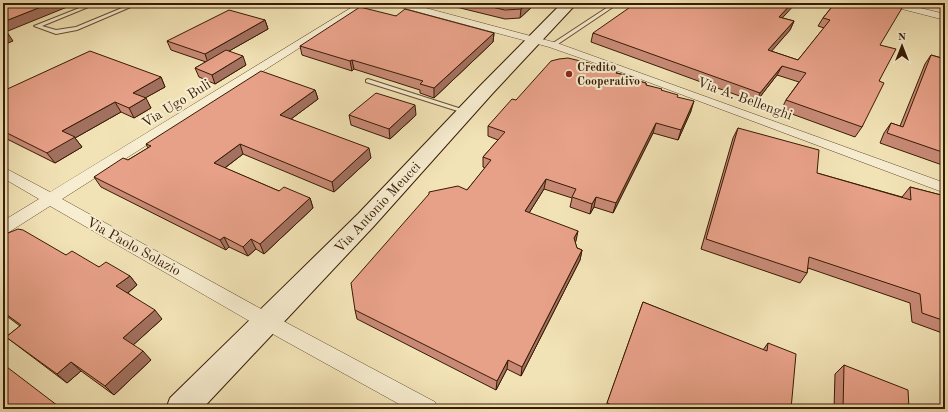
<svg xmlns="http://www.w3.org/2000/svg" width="948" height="412" viewBox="0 0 948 412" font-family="'Old Standard TT',serif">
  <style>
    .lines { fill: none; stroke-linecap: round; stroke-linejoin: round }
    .lane-casing { stroke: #664d30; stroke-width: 2 }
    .street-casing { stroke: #664d30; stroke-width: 1 }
    .secondary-casing { stroke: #381b03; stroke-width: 2 }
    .lane { fill: #f7edd0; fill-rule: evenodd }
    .street { fill: #f7edd0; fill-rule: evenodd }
    .secondary { fill: #f7edd0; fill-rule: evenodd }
    .wall { fill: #c88a76; stroke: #381b03 }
    .shaded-wall { fill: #a27160; stroke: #381b03 }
    .building { fill: #e8a189; stroke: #381b03 }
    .poi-dot { fill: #8f2418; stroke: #f7edd0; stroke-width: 1.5 }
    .labels { text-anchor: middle; stroke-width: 4; stroke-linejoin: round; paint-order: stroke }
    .far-poi-label { font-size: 12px; font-weight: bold; fill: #381b03; stroke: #f7edd0; text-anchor: start }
    .street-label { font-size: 14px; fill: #381b03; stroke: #f7edd0 }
  </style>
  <rect width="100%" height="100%" fill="#f2e3b6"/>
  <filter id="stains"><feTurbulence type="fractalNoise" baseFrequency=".005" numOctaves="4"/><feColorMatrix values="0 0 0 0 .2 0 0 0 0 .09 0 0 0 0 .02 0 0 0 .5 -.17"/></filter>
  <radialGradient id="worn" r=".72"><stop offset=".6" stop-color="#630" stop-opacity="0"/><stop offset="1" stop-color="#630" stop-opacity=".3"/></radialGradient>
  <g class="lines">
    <g class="lane-casing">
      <path id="lane" d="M92,3H98L42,26L56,30L76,27L134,3H140L77,30L56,34L34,26Z
        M614,3H619L555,46L550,45Z
        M368,79L468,111L469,112L468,113H464L366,82V80Z"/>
    </g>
    <g class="street-casing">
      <path id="street" d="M359,3H370L62,199L272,315L435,402L438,409H408L260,327L50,206L9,232L3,234V221L39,199L3,178V167L50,192Z
        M391,3H407L557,43L945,183V193L632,76L549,47L393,5Z
        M884,3H900L945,14V20L886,5Z"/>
    </g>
    <g class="secondary-casing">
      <path id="secondary" d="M562,3H577L492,94L374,226L202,409H166L170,398L358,214L480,86Z"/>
    </g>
    <use href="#lane" class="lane"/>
    <use href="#street" class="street"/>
    <use href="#secondary" class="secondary"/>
  </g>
  <path class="wall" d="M440,3H536L520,18L505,19Z
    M835,3L880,45L879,81L862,127L855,137L781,110L786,100L799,82L777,75L756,102L591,42L593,33L782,18L794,21L790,30L771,51L798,60L824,28L818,26L823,18Z
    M926,3H945V7Z
    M396,16L494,33L493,42L434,98L420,93V90L354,69L352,71L302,55L300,46Z
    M265,20L268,29L229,51L246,65L215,84L199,77L195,68L206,62L171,50L167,41Z
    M931,55L945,59V166L880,143L884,133L891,123L900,126L925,64Z
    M601,66V68L617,73L632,77L631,79L646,83V85L677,97L691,111L678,140L653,133L613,213L594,207L590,214L570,207L572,198L544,189L529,213L576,241L575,242L577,248L582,250L580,260L521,376L507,369L496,390L357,319L355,310L467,190L485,168L483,167V157L498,140L488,136V126L516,100Z
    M161,77L165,87L145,98L151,108L134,118L121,112L75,138L82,147L55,163L3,137V91Z
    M315,90L318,99L291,119L371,158L334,192L243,154L225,168L279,191L310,198L313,208L264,254L256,249L248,256L229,247L226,250L101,187L94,177L128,160L148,148L146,144Z
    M349,115H416L390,139L351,125Z
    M738,128L817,173L902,197L910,187L945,196V334L912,322L910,303L808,268L807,273L800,283L701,249L733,138Z
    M3,235L66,255L99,267L130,276L137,285L128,293L162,319L133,345L151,360L114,395L81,371L67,383L18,346L6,337L20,326L4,314L3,315Z
    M643,302L763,350L768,343L791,409H605Z
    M844,365L909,409H834L835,374Z"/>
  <path class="shaded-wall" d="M51,3H77L3,33V22Z
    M528,3H536L520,18L521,9Z
    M792,3H796L775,26L779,17Z
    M265,20L268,29L208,63L205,54Z
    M794,21L790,30L764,60L768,50Z
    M7,32L13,41L3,45V34Z
    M494,33L493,42L434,98V88Z
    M243,56L246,65L215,84L212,75Z
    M352,60L354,69L352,71L350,61Z
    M782,66L777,75L756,102L760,93Z
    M161,77L165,87L138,102L133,93Z
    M315,90L318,99L283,125L280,115Z
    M146,98L151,108L134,118L129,108Z
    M694,101L691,111L678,140L681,130Z
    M115,102L121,112L75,138L82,147L55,163L47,153L62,131Z
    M415,105L416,115L390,139L389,129Z
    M656,123L653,133L613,213L616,203Z
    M240,144L243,154L218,173L214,163Z
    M369,148L371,158L334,192L332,182Z
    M546,179L544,189L524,221L525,211Z
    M596,197L594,207L590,214L592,204Z
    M310,198L313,208L264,254L260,244Z
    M578,231L576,241L572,248L574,238Z
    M224,237L229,247L226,250L220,240Z
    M251,239L256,249L248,256L243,247Z
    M582,250L580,260L521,376L522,367Z
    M130,276L137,285L124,296L116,286Z
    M155,310L162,319L131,347L123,338Z
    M143,351L151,360L114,395L105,386Z
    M508,360L507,369L496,390L497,381Z
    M71,362L81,371L67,383L57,374Z"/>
  <path class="building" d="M3,3H51L3,22Z
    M474,3H528L521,9L505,10Z
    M636,3H792L779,17L794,21L768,50L798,60L830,20L823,18L835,3H905L880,45L896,49L879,81L884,83L862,127L786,100L806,73L782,66L760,93L593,33Z
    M360,7L396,16L405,9L494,33L434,88L420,84L423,81L352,60L350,61L300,46Z
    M229,10L265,20L205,54L167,41Z
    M3,30L7,32L3,34Z
    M226,50L243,56L212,75L195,68Z
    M90,51L161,77L133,93L146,98L129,108L115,102L62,131L75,137L47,153L3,131V91Z
    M931,55L945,59V153L887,133L891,123L903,127Z
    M568,58L601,66L600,67L617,72L616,73L632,77L631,79L646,83V85L662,89L661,90L678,95L677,97L694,101L681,130L656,123L616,203L596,197L592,204L572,197L576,189L546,179L525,211L578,231L574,238L577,248L582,250L522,367L508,360L497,381L355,310L351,283L429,194V192L458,186L467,190L491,160L483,157L505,132L488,126L512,99L516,100L551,61L559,59Z
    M261,71L315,90L280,115L369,148L332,182L240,144L214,163L279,191L284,187L310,198L260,244L251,239L243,247L224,237L220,240L94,177L123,158L128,160L151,146L146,144Z
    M376,93L415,105L389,129L349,115Z
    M738,128L819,150L817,173L911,200L910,187L945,196V321L922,313L920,294L809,257L807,273L706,239Z
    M18,229L23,230L66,255L72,251L99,267L106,262L130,276L116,286L155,310L123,338L143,351L105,386L71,362L57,374L6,337L21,325L3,312V235Z
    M643,302L767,351L768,343L796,354L791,409H621L607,403Z
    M3,364L62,409H3Z
    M844,365L908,390L909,409H843Z"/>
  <circle class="poi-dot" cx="569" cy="74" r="4"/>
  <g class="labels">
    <g class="far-poi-label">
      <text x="577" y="71">Credito<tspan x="577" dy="14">Cooperativo</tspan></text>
    </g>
    <g class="street-label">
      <text transform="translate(745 98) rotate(20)" y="5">Via A. Bellenghi</text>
      <text transform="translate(176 103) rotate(-32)" y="5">Via Ugo Buli</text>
      <text transform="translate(377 207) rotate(-47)" y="5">Via Antonio Meucci</text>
      <text transform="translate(134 246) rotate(29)" y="5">Via Paolo Solazio</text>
    </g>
  </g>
  <rect width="948" height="412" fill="none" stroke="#f2e3b6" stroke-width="16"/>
  <rect x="4" y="4" width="940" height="404" fill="none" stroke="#381b03" stroke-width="2"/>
  <rect x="8" y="8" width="932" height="396" fill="none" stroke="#381b03"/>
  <g transform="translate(902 46)" stroke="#f7edd0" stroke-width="3" paint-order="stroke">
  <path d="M0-3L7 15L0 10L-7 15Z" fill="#381b03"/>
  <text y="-6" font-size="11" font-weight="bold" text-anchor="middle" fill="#381b03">N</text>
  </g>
  <rect width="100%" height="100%" filter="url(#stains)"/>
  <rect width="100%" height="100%" fill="url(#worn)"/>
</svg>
